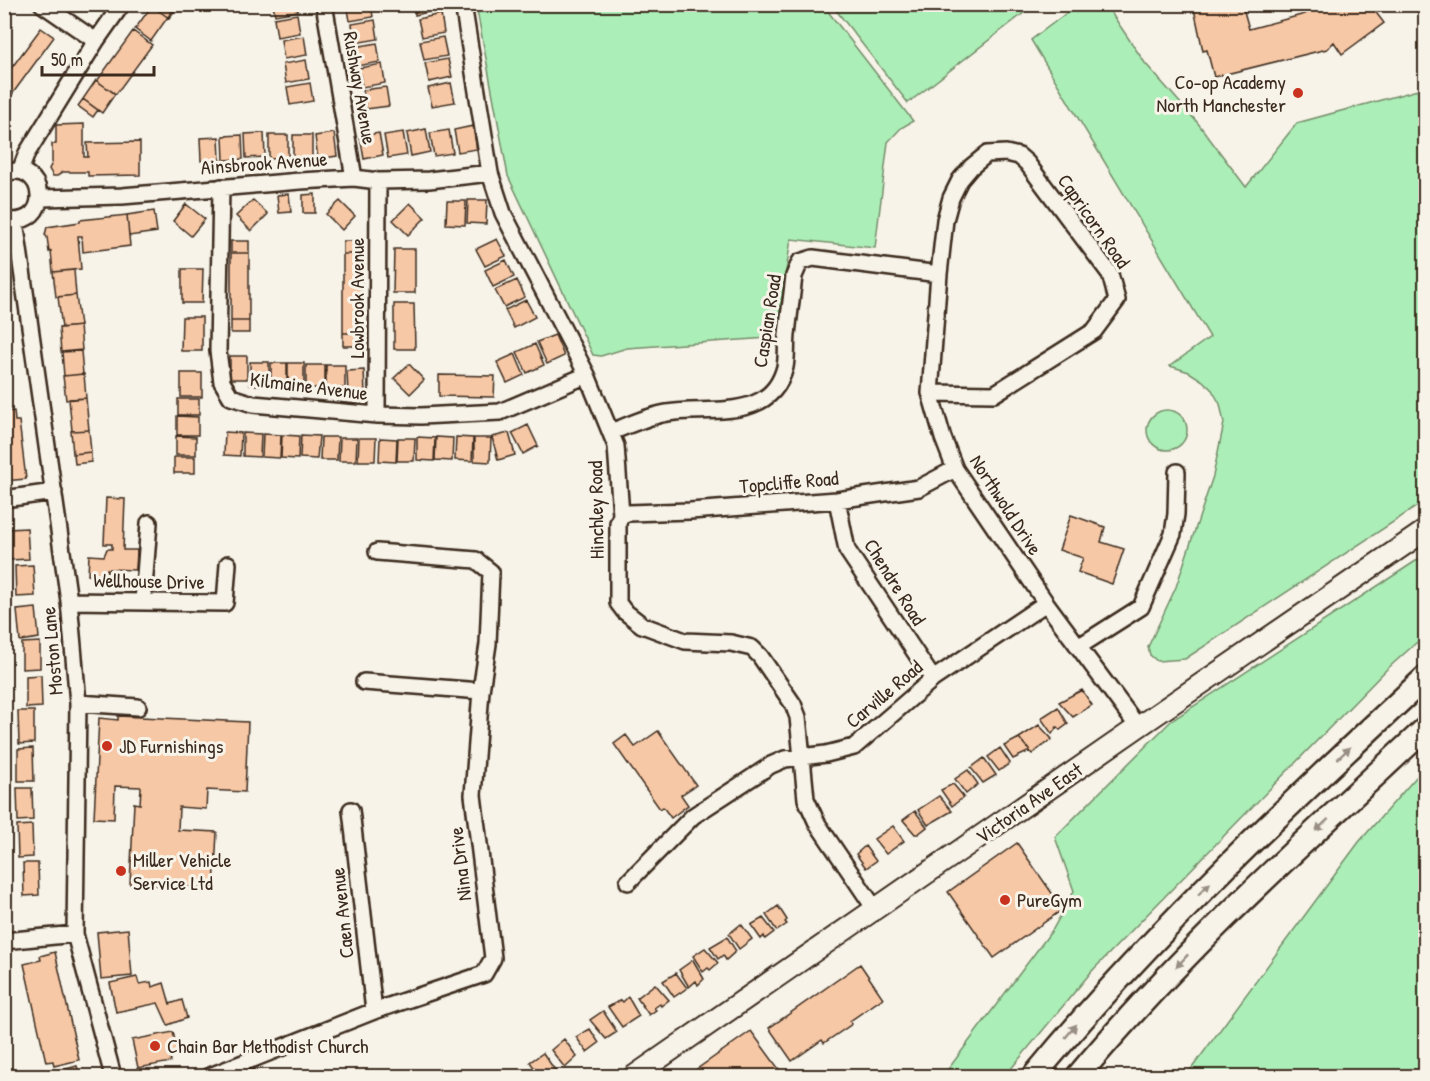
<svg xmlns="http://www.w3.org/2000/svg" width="1430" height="1081" viewBox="0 0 1430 1081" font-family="'Patrick Hand',sans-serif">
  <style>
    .green { fill: #aceeb7; stroke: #748c6a; stroke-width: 1.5 }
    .building { fill: #f7c8a6; stroke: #3b2a1e; stroke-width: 1.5 }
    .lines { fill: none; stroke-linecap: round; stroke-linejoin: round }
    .minor-casing { stroke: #3b2a1e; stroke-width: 20 }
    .major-casing { stroke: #3b2a1e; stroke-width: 24 }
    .highway-casing { stroke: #3b2a1e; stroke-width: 27 }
    .minor { stroke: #f7f3e8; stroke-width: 15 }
    .major { stroke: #f7f3e8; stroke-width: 20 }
    .highway { stroke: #f7f3e8; stroke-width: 22 }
    .oneway { fill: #998e83 }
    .poi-dot { fill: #c8321e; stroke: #f7f3e8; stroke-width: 2 }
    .labels { text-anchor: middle; stroke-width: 6; stroke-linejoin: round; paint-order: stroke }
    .poi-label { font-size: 20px; fill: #3b2a1e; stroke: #f7f3e8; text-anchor: start }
    .street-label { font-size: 20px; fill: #3b2a1e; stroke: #f7f3e8 }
  </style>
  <rect width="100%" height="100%" fill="#f7f3e8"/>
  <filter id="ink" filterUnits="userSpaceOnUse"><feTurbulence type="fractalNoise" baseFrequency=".0167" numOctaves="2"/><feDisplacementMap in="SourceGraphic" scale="12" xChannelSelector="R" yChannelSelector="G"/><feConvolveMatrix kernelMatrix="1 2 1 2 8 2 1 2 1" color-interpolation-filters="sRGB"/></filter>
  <g filter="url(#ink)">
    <path class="green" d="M476,5H823L913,121L901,128L888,142L875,248L791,239L777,330L768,338L627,348L601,356L593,355L508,176Z
      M832,5H1034L908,103Z
      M1077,5H1106L1145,63L1197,122L1246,187L1297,123L1425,88V501L1185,659L1157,661L1150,655L1148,647L1176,587L1213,476L1224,423L1220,404L1212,390L1203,381L1189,372L1170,366L1210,337L1031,40Z
      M1147 430a20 20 0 1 1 40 0a20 20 0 1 1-40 0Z
      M1425,555V635L1386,670L1092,971L1005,1076H943L1053,929L1074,891L1055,837L1171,721Z
      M1425,767V1076H1186L1359,842Z"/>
    <path class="building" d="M153,4H180L169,18L152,6Z
      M153,4H177L151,41L135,29Z
      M273,4H297L298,11L275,15Z
      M347,4H371L373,17L350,21Z
      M414,4H437L438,10L415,15Z
      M1193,4H1242L1249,29L1305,14L1314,7L1313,4H1381L1374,10L1384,23L1342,54L1334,42L1327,49L1214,77L1207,50L1203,51Z
      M297,14L300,33L277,37L274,18Z
      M441,14L444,33L422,37L418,19Z
      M375,20L378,39L355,43L352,24Z
      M41,28L54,37L5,104L4,78Z
      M133,31L152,45L116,94L97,81Z
      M304,36L307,55L284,59L281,40Z
      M443,37L447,56L424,60L420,41Z
      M377,43L380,62L357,66L354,47Z
      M448,59L452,77L429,82L425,63Z
      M306,60L309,79L286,83L283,64Z
      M382,64L385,83L362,87L359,68Z
      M96,80L115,94L102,113L83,99Z
      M310,83L313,101L290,105L287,87Z
      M451,83L455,102L432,106L428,88Z
      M386,87L389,106L366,109L363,90Z
      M83,99L98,110L93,117L78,106Z
      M84,124V157H88L87,143L140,142V175L88,176V172H63L57,176H53L49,169L52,163V144H56V125Z
      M473,126L477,149L458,152L454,130Z
      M426,129L430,152L411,156L407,133Z
      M449,130L453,153L434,156L430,133Z
      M403,132L407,155L388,158L384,135Z
      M264,133L265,157L246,158L245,134Z
      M334,133L337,156L318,159L315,136Z
      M379,133L383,155L364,159L360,136Z
      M242,135L243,159L224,160L223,136Z
      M269,135H288V158L269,159Z
      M293,135H312V158H293Z
      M219,137L220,160L201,161L200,138Z
      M289,194L291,212L279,213L277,195Z
      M315,194V213H303V195Z
      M253,200L268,214L251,231L236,216Z
      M468,200H487L486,224L467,223Z
      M340,201L355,216L342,230L326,214Z
      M447,201H466L465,225L446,224Z
      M410,203L425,218L408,235L393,220Z
      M186,204L205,219L191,236L173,221Z
      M154,211L157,232L129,236L127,215Z
      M127,215L130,246L83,252L82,236H78L81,269L53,272L51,251L49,252L47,237L45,235L47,227L80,222V220Z
      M497,239L506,256L485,266L476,249Z
      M231,241H249V253H231Z
      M343,241H361V254H343Z
      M394,249H415V293H393Z
      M231,253H249V321H231Z
      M343,254H361L362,333H343Z
      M506,260L514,277L493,287L485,270Z
      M182,269H203L202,303H182Z
      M74,270L76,295L56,297L53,272Z
      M517,280L525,297L504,307L495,290Z
      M76,295L80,326L62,328L58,297Z
      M526,300L535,317L514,328L505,310Z
      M394,304H414L415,349H394Z
      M182,317H202V351H181Z
      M231,321H249V333H231Z
      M80,326L82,350L61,352L59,328Z
      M343,333H362V346H343Z
      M555,335L564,356L547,364L537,342Z
      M535,344L544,365L527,373L517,352Z
      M81,351L83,374L64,376L62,352Z
      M515,354L524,375L507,383L497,362Z
      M230,356H247V379H230Z
      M250,362H269V385H250Z
      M271,363H287V386H271Z
      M288,363H304V386H288Z
      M409,364L424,380L410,394L394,378Z
      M306,365H325V388H306Z
      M326,365H345V388L326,389Z
      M5,369L10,406L4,407V369Z
      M364,370L365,394H348L347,371Z
      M181,373H202V397H181Z
      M84,374L86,398L66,400L63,376Z
      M439,375L495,376L494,397L439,396Z
      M86,398L89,430L72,431L69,399Z
      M178,399H199V415H178Z
      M14,411L15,421H19L26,479L4,481V475H6L4,412Z
      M177,416L198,417V435H177Z
      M528,425L538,446L523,454L512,433Z
      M89,430L91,452L73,454L71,431Z
      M225,432L241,433L240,456L224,455Z
      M243,433L261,434L260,457L243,456Z
      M509,433L515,455L498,460L492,437Z
      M263,434L281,435L280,458L262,457Z
      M282,435L299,436L298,459L281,458Z
      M301,435L319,436L317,459L300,458Z
      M176,436L196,437V455H176Z
      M321,437H338L337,460H320Z
      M417,437L435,438L434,461L417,460Z
      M436,437L453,438L452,461L435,460Z
      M456,437L473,438L472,461L455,460Z
      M340,438H357L356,461H339Z
      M359,438H376L375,461H358Z
      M380,438L397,439L396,462L379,461Z
      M398,438H415L414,461H397Z
      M474,438H491L490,462L474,461Z
      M91,452V462L75,464L74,454Z
      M174,457H195V473H174Z
      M106,498L125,499L123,550H137L136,570L107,569V576L88,575L89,555L104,556L107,549H112V544H104Z
      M1071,515L1105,527L1101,542L1124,549L1112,584L1078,572L1083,558L1059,550Z
      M27,528L29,559L10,560L8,529Z
      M33,565L35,596L16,597L15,566Z
      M36,608L39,638L20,641L17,610Z
      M40,642V668L22,669V643Z
      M41,675L42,707L26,708V676Z
      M1082,690L1092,705L1073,717L1059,702Z
      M1058,707L1068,724L1060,730L1057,727L1052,734L1041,718Z
      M18,711H34V743L19,744Z
      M118,716L248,722L245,792L207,790L206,809L179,807L178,830L217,832L214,888L130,884L134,803L140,804L141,787L115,786L114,819L94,818L99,718L118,720Z
      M1039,725L1052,739L1032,754L1019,738Z
      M658,731L696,785L681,795L688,805L671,818L663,807L660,809L614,744L626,735L635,747Z
      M1019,738L1030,751L1013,759L1004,746Z
      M33,748L34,781H18V749Z
      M1000,748L1010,763L999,771L988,757Z
      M984,758L996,775L983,783L971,768Z
      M968,770L978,784L966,794L955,779Z
      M953,784L964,797L952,806L941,790Z
      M17,788H32L33,820L18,821Z
      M939,796L952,811L928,825L918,810Z
      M915,811L927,827L918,834H915L903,820Z
      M32,825L33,857L18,858L17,826Z
      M893,826L904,841L886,854L874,839Z
      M1017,843L1063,909L994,958L948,892Z
      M865,846L876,861L866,868L856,854Z
      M23,863H38L39,895L24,896Z
      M778,906L787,920L785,922L787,924L777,931L766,915Z
      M763,918L774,932L765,939L764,936L761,939L751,925Z
      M741,924L752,939L739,949L729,934Z
      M128,929L132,976L101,979L97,932Z
      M727,937L736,951L726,960L723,955L718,959L710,947Z
      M705,948L718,963L710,970L708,968L703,972L693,956Z
      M55,952L79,1060L54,1066L53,1061L46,1062L24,964L41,960L40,956Z
      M693,960L704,979L698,985L696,981L689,987L679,970Z
      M860,964L883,998L850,1021L852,1024L824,1043L822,1040L792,1061L769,1028Z
      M676,973L687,988L674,997L663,981Z
      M137,977L139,984L151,982L152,987L164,983L170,1004L182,1000L187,1018L168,1025L158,1003L116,1012L110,983Z
      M655,984L669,1000L661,1006L660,1004L654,1008L656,1010L649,1015L637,998Z
      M628,997L639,1016L622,1027L608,1007L621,1000L623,1002Z
      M603,1011L617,1032L606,1039L590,1020Z
      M590,1029L599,1043L587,1052L576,1037Z
      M751,1031L784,1076H687Z
      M173,1032L178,1053L170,1054L171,1062L138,1068L132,1040Z
      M564,1039L577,1057L565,1068L551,1050Z
      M543,1053L557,1073L552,1076H540L530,1062Z
      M77,1066L80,1076H60L59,1071Z"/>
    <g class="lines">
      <g class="minor-casing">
        <path id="minor" d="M42,4L96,41
          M324,4L354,178
          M463,4L490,173L503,213L587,375L616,446L621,515L618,523V603L624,611L642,625L685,641L731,643L752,648L760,656L793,704L798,717L806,799L817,823L875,909
          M20,171L27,153L96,41L122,4
          M4,174C44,156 57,229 4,220
          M221,187L218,351L222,382L231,397L253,404L377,415L421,416L500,412L587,375
          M41,198L122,196L300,181L354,178L378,181L429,180L490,173
          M15,221L69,601L78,703L75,934L113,1076
          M930,393L994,394L1094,331L1117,300L1110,274L1027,163L1019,156L1006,153L987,154L971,167L960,180L951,198L945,220L939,274L930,393L943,438L955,469L1046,603L1138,727
          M377,415L378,181
          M611,432C630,425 647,416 667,413C709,406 771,423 785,367C787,357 786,345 787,335C789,315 792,295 794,276L800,262L813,258L939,274
          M4,499L54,492
          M837,500L847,550L933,679
          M621,515L628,513L690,511L837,500L919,488L955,469
          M69,601L225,603L228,564
          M143,601L149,523
          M1078,647L1141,607L1173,534L1176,514L1177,472
          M364,682L481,691
          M78,703L138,707
          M351,810L374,1011
          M628,882L693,816L771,765L785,759L826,754L854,747L933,679L1046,603
          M4,941L75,934
          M210,1076L374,1011L484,974L493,958L473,795L481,691L488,644L491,572L476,560L377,552"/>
      </g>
      <g class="major-casing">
        <path id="major" d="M634,1076L1138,727L1426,530"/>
      </g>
      <g class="highway-casing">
        <path id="highway" d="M1034,1076C1153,932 1289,804 1426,677
          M1078,1076C1183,950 1306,840 1426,728"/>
      </g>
      <use href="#minor" class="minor"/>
      <use href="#major" class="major"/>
      <use href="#highway" class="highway"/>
    </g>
    <defs><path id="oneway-solid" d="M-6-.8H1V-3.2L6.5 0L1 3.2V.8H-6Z" transform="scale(1.5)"/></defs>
    <g class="oneway">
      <use href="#oneway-solid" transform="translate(1344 753) rotate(-43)"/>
      <use href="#oneway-solid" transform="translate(1322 825) rotate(137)"/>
      <use href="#oneway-solid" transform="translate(1204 889) rotate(-44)"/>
      <use href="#oneway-solid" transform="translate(1182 961) rotate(133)"/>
      <use href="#oneway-solid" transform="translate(1071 1031) rotate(-50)"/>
    </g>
  </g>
  <g class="poi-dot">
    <circle cx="1298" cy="93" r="6"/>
    <circle cx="107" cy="746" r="6"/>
    <circle cx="121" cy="871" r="6"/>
    <circle cx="1005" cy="900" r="6"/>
    <circle cx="155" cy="1046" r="6"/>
  </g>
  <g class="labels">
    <g class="poi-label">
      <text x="1286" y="89" text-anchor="end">Co-op Academy<tspan x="1286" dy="23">North Manchester</tspan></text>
      <text x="119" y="753">JD Furnishings</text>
      <text x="133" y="867">Miller Vehicle<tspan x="133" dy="23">Service Ltd</tspan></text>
      <text x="1017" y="907">PureGym</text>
      <text x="167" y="1053">Chain Bar Methodist Church</text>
    </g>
    <g class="street-label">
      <text transform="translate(360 88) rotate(80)" y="7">Rushway Avenue</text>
      <text transform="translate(264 163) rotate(-4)" y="7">Ainsbrook Avenue</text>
      <text transform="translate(1094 221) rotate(55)" y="7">Capricorn Road</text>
      <text transform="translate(357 298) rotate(-90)" y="7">Lowbrook Avenue</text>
      <text transform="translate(767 321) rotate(-81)" y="7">Caspian Road</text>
      <text transform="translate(309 386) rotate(7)" y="7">Kilmaine Avenue</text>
      <text transform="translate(789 482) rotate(-5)" y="7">Topcliffe Road</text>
      <text transform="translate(1006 505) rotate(57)" y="7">Northwold Drive</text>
      <text transform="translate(596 510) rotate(-91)" y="7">Hinchley Road</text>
      <text transform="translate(149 581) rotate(1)" y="7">Wellhouse Drive</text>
      <text transform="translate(895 582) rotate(58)" y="7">Chendre Road</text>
      <text transform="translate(52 651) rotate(-95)" y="7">Moston Lane</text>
      <text transform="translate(884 694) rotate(-40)" y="7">Carville Road</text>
      <text transform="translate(1029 803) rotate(-35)" y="7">Victoria Ave East</text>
      <text transform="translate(460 864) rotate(-97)" y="7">Nina Drive</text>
      <text transform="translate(342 913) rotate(-96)" y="7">Caen Avenue</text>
    </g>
  </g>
  <rect width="1430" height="1081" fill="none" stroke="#f7f3e8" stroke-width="24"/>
  <rect x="12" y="12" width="1406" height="1057" fill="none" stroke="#3b2a1e" stroke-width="2" filter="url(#ink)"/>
  <path d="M42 66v9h112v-9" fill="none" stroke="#3b2a1e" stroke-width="3"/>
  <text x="51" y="66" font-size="18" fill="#3b2a1e" stroke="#f7f3e8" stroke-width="4.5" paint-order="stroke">50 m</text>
</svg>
